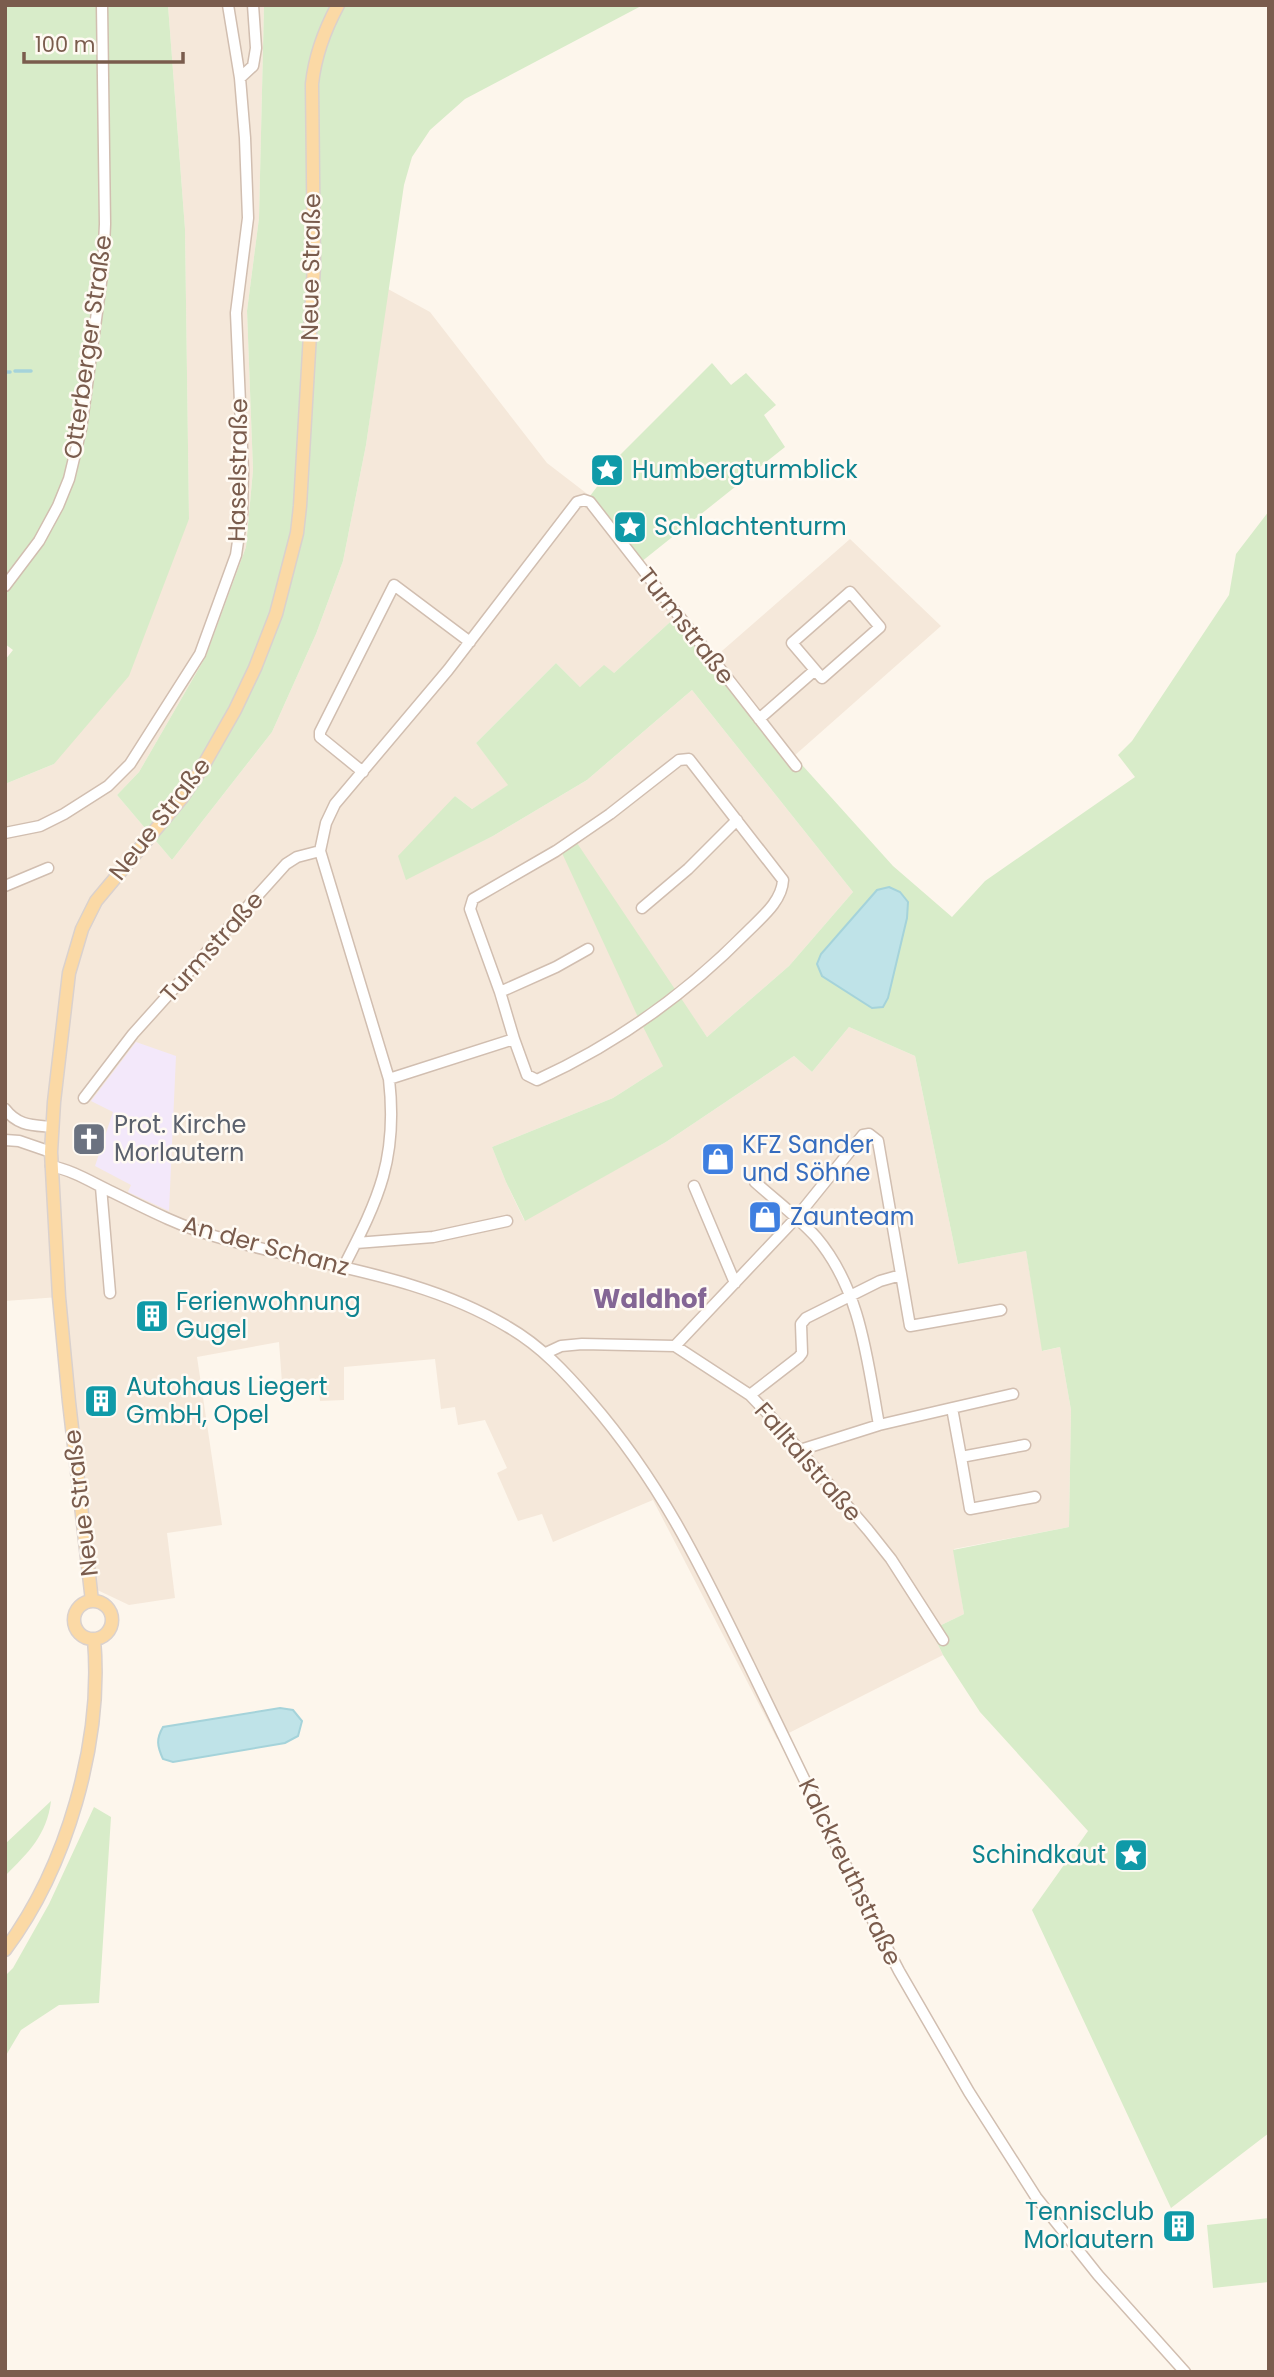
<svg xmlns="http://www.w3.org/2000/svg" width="1274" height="2377" viewBox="0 0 1274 2377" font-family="Poppins,sans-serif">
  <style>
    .residential { fill: #f5e8da }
    .education { fill: #f3e8fa }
    .green { fill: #d8ecc9 }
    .water { fill: #bfe3e8; stroke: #a5d3da; stroke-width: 2 }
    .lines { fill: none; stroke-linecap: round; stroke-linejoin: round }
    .stream { stroke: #a5d3da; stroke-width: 3.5 }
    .minor-casing { stroke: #d1beb0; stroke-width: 13 }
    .major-casing { stroke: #dad1cd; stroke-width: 15 }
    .minor { stroke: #fff; stroke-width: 10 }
    .major { stroke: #fbd9a5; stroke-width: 12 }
    .labels { text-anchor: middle; stroke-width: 5; stroke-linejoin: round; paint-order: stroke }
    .street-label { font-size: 24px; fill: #7a5c4d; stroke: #fffaf3 }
    .culture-label { font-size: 24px; fill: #0d838f; stroke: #fffaf3; text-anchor: start }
    .worship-label { font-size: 24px; fill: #5b616d; stroke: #fffaf3; text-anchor: start }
    .shop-label { font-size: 24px; fill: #366cbe; stroke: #fffaf3; text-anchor: start }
    .neighbourhood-label { font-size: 26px; font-weight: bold; fill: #846695; stroke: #fffaf3 }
  </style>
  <rect width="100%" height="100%" fill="#fdf6ec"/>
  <path class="residential" d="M168,5H264L259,218L247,311L253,470L246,547L206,656L139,772L117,795L172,860L272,732L316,634L343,561L366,445L388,289L430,312L547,463L590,496L680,613L614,673L580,687L556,663L476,743L509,785L472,809L455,796L406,879L493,836L587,780L692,690L853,892L789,966L707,1037L673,988L663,1066L613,1098L492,1147L506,1182L524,1220L666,1142L794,1056L812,1072L849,1027L915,1056L958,1264L1026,1251L1043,1351L1060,1347L1071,1410L1069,1527L954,1549L964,1614L931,1630L943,1655L777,1739L653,1500L553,1542L542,1514L518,1521L497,1473L507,1468L485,1420L458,1425L455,1407L441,1409L435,1359L344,1367V1400L320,1401L318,1383H282L279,1342L197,1357L222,1525L167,1533L175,1598L129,1605L91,1587L59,1297L5,1301V784L54,764L189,519L185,229Z
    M850,539L941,626L794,756L715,657Z"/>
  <path class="education" d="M136,1042L176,1056L169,1211L128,1192L131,1185L95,1166L113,1112L91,1101Z"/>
  <path class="green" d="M5,5H168L185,229L189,519L129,676L54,764L5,784V660L13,650L5,644Z
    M264,5H643L465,99L430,130L412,157L404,185L366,445L343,561L316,634L272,732L172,860L117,795L139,772L206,656L246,547L253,470L247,311L259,218Z
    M712,363L731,385L746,373L776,405L764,415L785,447L641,562L590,496L599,484L596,479Z
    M1269,511V2133L1171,2208L1032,1910L1088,1831L980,1712L943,1655L931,1630L964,1614L953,1550L1069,1527L1071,1410L1060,1347L1042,1351L1026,1251L958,1264L915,1056L849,1027L812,1072L794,1056L666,1142L525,1221L506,1182L492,1147L613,1098L663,1066L637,1015L562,853L577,843L707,1037L789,966L853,892L692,690L587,780L493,836L406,880L398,856L455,796L472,809L508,785L476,743L556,663L580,687L604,665L614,673L680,613L794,756L893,866L952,917L985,881L1135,777L1118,755L1132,741L1229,595L1236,554Z
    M51,1801C47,1835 28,1853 5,1876V1844Z
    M94,1807L111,1817L99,2003L59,2005L21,2030L5,2057V1976L13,1968L49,1904Z
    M1269,2218V2282L1213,2288L1207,2225Z"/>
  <path class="water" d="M889,887L900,892L908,902L907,918L888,998L883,1007L872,1008L822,976L817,964L821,954L877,890Z
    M280,1708L293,1710L302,1721L298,1736L285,1743L173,1762L163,1759C157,1746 156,1739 163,1727Z"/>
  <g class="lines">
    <path class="stream" d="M15,371H31
      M6,372H10"/>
    <g class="minor-casing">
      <path id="minor" d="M240,78L253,66L256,48L253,5
        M584,500L590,502L796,766
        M5,586L39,541L58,506L69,479L81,429L103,268L105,224L102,5
        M759,719L815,670L822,678L880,627L850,592L792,643L815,670
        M363,772L320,737V732L394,585L470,642
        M5,833L40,826L64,814L108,786L130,764L200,654L236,555L242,514L243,470L236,313L248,218L245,138L240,78L228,5
        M320,851L389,1079C398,1158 379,1198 344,1266
        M5,886L48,868
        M642,908L688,869L737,820
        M500,992L556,967L588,949
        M389,1079L514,1039L527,1075L537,1080C616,1044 686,994 747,932C762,917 782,901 783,880L689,759L679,760L610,814L556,851L473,899L470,909L500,992L514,1039
        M84,1098L133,1034L286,864L297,857L320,851L326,823L335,804L448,670L577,502L584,500
        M5,1109C18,1126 32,1125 52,1127
        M5,1140L19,1141L51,1152
        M51,1166C71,1170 88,1180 106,1189C141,1206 176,1225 214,1236C311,1265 419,1273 508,1327C541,1346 566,1373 591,1402C662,1484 702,1569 749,1665C789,1747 828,1829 868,1911L899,1971L969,2092L1036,2197L1098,2275L1185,2372
        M755,1182C775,1200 798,1217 816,1237C861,1290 867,1359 879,1425
        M694,1186L735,1283
        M101,1187L110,1293
        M356,1243L433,1237L507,1221
        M675,1346L796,1218L863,1135L869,1134L878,1141L910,1326L1001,1310
        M546,1353L561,1346L582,1344L675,1346L750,1395L771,1417L868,1530L891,1559L943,1640
        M750,1395L799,1357L802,1353L801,1324L806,1318L880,1281L901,1275
        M1025,1445L961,1457L970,1509L1035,1497
        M800,1450L879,1425L952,1408
        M961,1457L952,1408L1013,1394"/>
    </g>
    <g class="major-casing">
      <path id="major" d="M92,1601L69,1402L59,1297L51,1152L54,1102L69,973L82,929L96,901L181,799L202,768L235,710L255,668L276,614L297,533L300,506L314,265L312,84C315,55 324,31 338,5
        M74 1620a19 19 0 1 1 38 0a19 19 0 1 1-38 0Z
        M5,1950C67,1867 103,1742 94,1639"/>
    </g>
    <use href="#minor" class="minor"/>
    <use href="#major" class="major"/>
  </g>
  <defs>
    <g id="sight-square" transform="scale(1.75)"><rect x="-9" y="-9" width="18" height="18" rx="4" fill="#0f9aa8" stroke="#fffaf3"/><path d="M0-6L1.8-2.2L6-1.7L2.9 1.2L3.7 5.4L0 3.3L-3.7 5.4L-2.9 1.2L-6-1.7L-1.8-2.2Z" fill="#fff"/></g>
    <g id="church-square" transform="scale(1.75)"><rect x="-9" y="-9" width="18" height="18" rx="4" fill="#6b7280" stroke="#fffaf3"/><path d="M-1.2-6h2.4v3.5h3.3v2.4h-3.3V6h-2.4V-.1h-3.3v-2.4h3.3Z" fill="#fff"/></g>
    <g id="shop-square" transform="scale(1.75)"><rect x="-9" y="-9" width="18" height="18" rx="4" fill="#3f7fe0" stroke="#fffaf3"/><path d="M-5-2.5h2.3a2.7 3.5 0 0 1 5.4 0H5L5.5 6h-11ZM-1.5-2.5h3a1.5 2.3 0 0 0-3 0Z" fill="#fff"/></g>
    <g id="building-square" transform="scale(1.75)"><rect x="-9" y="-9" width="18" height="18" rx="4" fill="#0f9aa8" stroke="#fffaf3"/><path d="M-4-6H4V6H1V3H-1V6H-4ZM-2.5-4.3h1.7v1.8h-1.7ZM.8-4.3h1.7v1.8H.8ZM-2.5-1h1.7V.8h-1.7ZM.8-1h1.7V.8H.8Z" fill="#fff"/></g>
  </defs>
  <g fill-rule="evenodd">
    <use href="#sight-square" x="607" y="470"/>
    <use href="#sight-square" x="630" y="527"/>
    <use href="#church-square" x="89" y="1139"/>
    <use href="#shop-square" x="718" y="1159"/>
    <use href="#shop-square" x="765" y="1217"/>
    <use href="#building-square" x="152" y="1316"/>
    <use href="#building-square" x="101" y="1401"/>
    <use href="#sight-square" x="1131" y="1855"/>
    <use href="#building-square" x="1179" y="2226"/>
  </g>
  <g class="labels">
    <g class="street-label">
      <text transform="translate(311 267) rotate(-89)" y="8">Neue Straße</text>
      <text transform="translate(88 347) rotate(-82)" y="8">Otterberger Straße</text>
      <text transform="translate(238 470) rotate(-89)" y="8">Haselstraße</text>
      <text transform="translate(686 626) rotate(52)" y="8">Turmstraße</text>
      <text transform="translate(160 819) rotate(-52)" y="8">Neue Straße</text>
      <text transform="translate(212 947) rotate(-48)" y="8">Turmstraße</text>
      <text transform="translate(266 1246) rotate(15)" y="8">An der Schanz</text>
      <text transform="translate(808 1462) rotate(49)" y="8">Falltalstraße</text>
      <text transform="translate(81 1503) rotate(-97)" y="8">Neue Straße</text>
      <text transform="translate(850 1872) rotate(64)" y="8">Kalckreuthstraße</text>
    </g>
    <g class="culture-label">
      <text x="632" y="478">Humbergturmblick</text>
      <text x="654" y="535">Schlachtenturm</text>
      <text x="176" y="1310">Ferienwohnung<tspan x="176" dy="28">Gugel</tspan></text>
      <text x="126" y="1395">Autohaus Liegert<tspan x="126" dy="28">GmbH, Opel</tspan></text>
      <text x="1106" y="1863" text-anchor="end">Schindkaut</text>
      <text x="1154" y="2220" text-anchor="end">Tennisclub<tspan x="1154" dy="28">Morlautern</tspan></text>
    </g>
    <g class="worship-label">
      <text x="114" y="1133">Prot. Kirche<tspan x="114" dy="28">Morlautern</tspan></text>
    </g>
    <g class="shop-label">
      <text x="742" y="1153">KFZ Sander<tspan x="742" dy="28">und Söhne</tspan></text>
      <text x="790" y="1225">Zaunteam</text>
    </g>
    <g class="neighbourhood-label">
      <text x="650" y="1308">Waldhof</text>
    </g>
  </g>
  <rect width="1274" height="2377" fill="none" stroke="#7a5c4d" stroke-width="14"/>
  <path d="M24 52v10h159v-10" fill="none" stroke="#7a5c4d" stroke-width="3.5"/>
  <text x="35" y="52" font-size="21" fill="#7a5c4d" stroke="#fffaf3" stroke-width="5" paint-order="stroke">100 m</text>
</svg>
